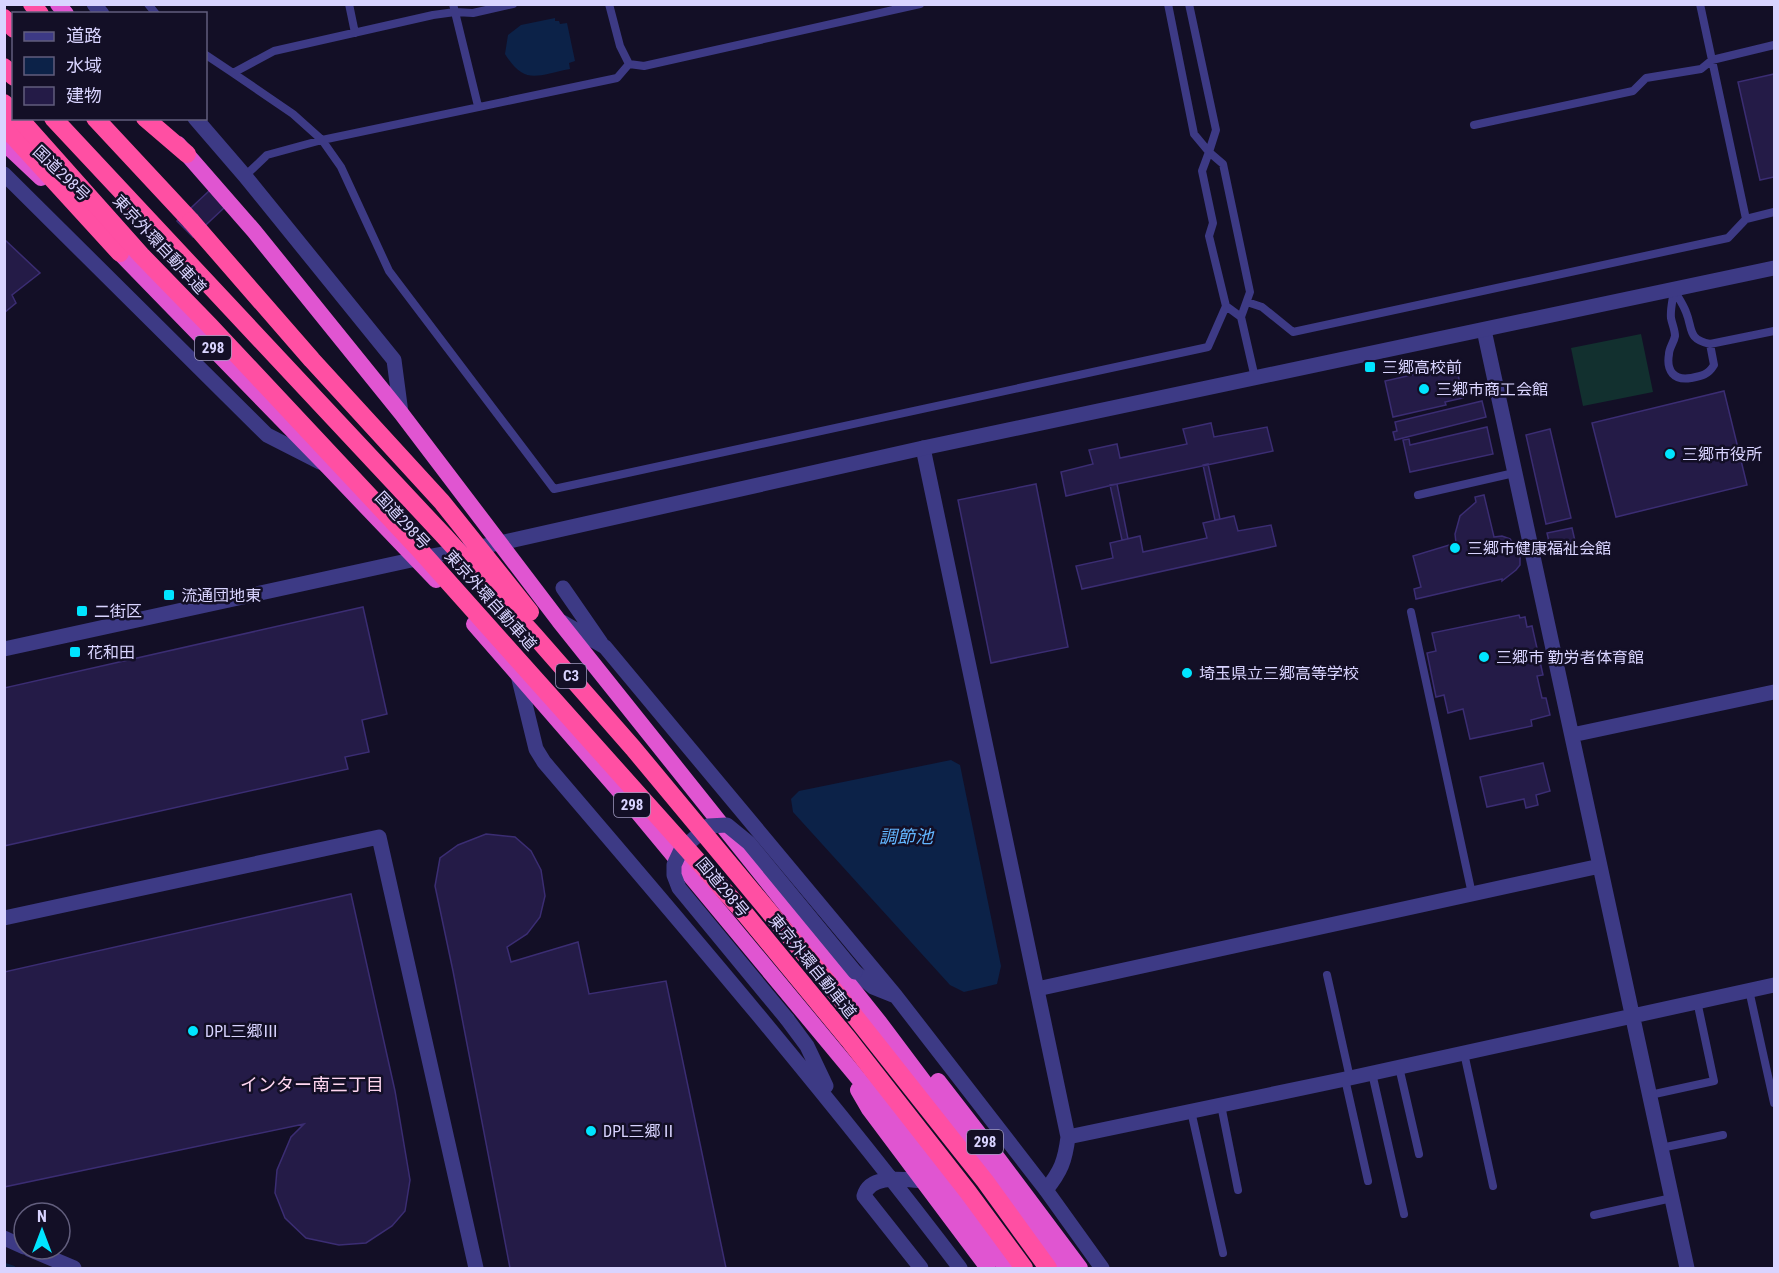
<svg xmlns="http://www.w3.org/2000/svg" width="1779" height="1273" viewBox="0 0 1779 1273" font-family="'Roboto Condensed','Noto Sans JP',sans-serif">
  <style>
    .green { fill: #12302f }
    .water { fill: #0c2248 }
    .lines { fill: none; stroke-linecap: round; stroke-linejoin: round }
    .stream { stroke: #0c2248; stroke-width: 5 }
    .building { fill: #241b47; stroke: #3b2d73; stroke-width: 1.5 }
    .service { stroke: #3d3a85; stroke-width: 8 }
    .minor { stroke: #3d3a85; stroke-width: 15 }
    .tertiary { stroke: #3d3a85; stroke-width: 15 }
    .trunk { stroke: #e055d1; stroke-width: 16 }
    .motorway { stroke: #ff4fa3; stroke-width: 18 }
    .minor-bridge { stroke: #3d3a85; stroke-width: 15 }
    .motorway-bridge { stroke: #ff4fa3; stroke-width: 18 }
    .poi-dot { fill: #00e5ff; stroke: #130f26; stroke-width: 2 }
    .labels { text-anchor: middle; stroke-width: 5; stroke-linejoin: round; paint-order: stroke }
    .shield { fill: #130f26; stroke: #9e99be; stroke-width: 1.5 }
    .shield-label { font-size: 15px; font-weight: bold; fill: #d9d4ff }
    .street-label { font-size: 16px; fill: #d9d4ff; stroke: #130f26 }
    .poi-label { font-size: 16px; fill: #d9d4ff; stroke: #130f26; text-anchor: start }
    .water-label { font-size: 18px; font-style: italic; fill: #62b6ff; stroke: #130f26 }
    .neighbourhood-label { font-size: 18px; fill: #ffd6f0; stroke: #130f26 }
  </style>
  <rect width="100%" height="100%" fill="#130f26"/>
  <path class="green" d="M1641,334L1653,392L1583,406L1571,348Z"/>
  <path class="water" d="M555,18V21H559L560,24L567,23L575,61L569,63L570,69C537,75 525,86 505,54L508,35L521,25Z
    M951,760L960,765L1001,966L997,984L964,992L950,985L793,812L791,799L799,791Z"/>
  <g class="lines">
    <path class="stream" d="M4,1265L13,1268"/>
  </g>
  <path class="building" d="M1774,74V177L1760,180L1738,82Z
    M210,190L225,207L193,237L177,221Z
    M4,239L40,273L12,295L16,303L4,313Z
    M1456,365L1463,398L1445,402L1446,405L1393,417L1385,381Z
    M1724,391L1747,485L1616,517L1592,423Z
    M1482,401L1486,417L1395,440L1393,432L1397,431L1395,422Z
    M1211,423L1214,437L1267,427L1273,451L1117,484L1066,496L1061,472L1093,464L1089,450L1117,444L1120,458L1187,444L1183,429Z
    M1487,427L1493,454L1410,472L1403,440L1409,439L1410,445Z
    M1550,429L1571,518L1546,524L1526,435Z
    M1208,464L1220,519L1215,520L1203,465Z
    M1036,484L1068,647L991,663L958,500Z
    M1117,484L1128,539L1122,540L1110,485Z
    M1484,495L1494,537L1502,536L1510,539L1516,547L1520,558V565L1516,570L1502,581V579L1416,599L1414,589L1421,587L1413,556L1456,543L1455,534L1460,516L1476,502L1475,497Z
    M1234,516L1238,531L1271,525L1276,546L1082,589L1076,566L1113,558L1110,543L1140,536L1143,552L1207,538L1203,523Z
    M1572,528L1575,541L1550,546L1547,533Z
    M363,607L387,714L362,720L369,752L345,757L348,769L4,846V688Z
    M1519,615L1520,618L1525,617L1527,627L1532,626L1543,675L1537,676L1542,698H1546L1550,715L1531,720L1532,726L1470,739L1463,709L1448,713L1444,695L1436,697L1427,653L1436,651L1432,633Z
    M1543,763L1550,791L1536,795L1538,805L1526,808L1524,799L1487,807L1480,777Z
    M486,834L515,837L531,851L541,870L545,896L540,917L527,934L507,947L511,962L578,942L589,994L666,981L726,1268H510L453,971L435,886L440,858L458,845Z
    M351,894L395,1091L410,1180L405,1211L392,1226L366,1243L339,1245L306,1238L285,1218L275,1193L277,1170L291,1137L304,1124L4,1187V972Z"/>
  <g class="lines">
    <path class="service" d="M148,4L156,14
      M349,4L355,33
      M453,4L478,106
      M513,4L473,13L455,12L433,15L274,51L233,73L293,114L322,140L341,167L389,271L554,489L1208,347L1226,306
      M609,4L620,46L629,64
      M1168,4L1194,134L1209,152L1202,171L1213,223L1209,236L1226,306L1241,317
      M1189,4L1216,130L1209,152L1223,164L1250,292L1241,317L1255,378
      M1700,4L1746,219
      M206,55L233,73
      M1474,125L1633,91L1646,78L1701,69L1712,60L1774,45
      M245,176L267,155L322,140L617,78L629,64L644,66L920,4
      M1674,290C1673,299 1670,309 1671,318C1672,324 1675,330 1675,336C1674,342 1669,348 1669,354C1666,371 1674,381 1691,378C1702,376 1708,375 1714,365L1710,344
      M1674,290C1678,297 1683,304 1686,312C1693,329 1687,339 1710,344L1774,331
      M1247,302L1262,307L1293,332L1728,238L1746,219L1774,212
      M1418,495L1514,473
      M1411,612L1472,894
      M1327,975L1350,1078
      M1749,990L1774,1103
      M1464,1053L1493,1186
      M1399,1067L1419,1154
      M1372,1073L1404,1214
      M1345,1079L1368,1181
      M1650,1095L1714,1081L1697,1001
      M1221,1105L1238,1190
      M1191,1111L1223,1253
      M1661,1148L1723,1135
      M1594,1215L1672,1198"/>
    <path class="minor" d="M94,4L102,14
      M195,118L245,176L394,360L401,413
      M4,174L267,435L320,462
      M1484,330L1687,1268
      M923,448L1068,1137C1065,1161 1061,1171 1046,1190
      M563,588L601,643
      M562,622L605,647L895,995L1046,1190L1102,1268
      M518,675L536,749L544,762C686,928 828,1094 960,1268
      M1572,735L1774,692
      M4,918L379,837L476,1268
      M855,972L873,987L893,995
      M1037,989L1600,866
      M787,1019L807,1046L826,1086
      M1068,1137L1350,1078L1774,985
      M921,1268L864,1196C870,1173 905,1180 924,1181"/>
    <path class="tertiary" d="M4,649L416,559L500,543L923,448L1774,268
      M4,1238L24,1247
      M29,1249L74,1268"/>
    <path class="trunk" d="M58,4L66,14
      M4,143L41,178
      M178,144L254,231L401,413L559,621L880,1023L1063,1267
      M112,245L328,467L436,580
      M474,624L634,808L901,1130L1007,1268
      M938,1081L993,1152L1080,1268
      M858,1090L869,1109L988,1268"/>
    <path class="motorway" d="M32,4L40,14
      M4,18L14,29
      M4,67L14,77
      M4,103L14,113
      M95,118L191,221
      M145,118L187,154
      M4,126L120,253"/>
    <path class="minor-bridge" d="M787,1019L679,888L674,875V865L681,850L708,826L727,825L749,843L855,972"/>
    <path class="motorway-bridge" d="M19,118L141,255L210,326L418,548L746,915L849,1040L968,1192L1024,1268
      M53,118L445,537L534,635L633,748L826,980L985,1181L1048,1268
      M191,221L312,360L442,502L530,612"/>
  </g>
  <g class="poi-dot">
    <rect x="1364" y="361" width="12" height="12" rx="3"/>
    <circle cx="1424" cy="389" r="6"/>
    <circle cx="1670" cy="454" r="6"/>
    <circle cx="1455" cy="548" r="6"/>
    <rect x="163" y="589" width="12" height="12" rx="3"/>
    <rect x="76" y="605" width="12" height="12" rx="3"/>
    <rect x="69" y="646" width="12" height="12" rx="3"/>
    <circle cx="1484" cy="657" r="6"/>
    <circle cx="1187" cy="673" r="6"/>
    <circle cx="193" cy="1031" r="6"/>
    <circle cx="591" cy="1131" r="6"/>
  </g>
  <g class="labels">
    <g class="shield">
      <rect x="195" y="336" width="36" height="24" rx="4.5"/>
      <rect x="556" y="664" width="30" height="24" rx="4.5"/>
      <rect x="614" y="793" width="36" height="24" rx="4.5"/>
      <rect x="967" y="1130" width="36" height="24" rx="4.5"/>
    </g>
    <g class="shield-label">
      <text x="213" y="353">298</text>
      <text x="571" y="681">C3</text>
      <text x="632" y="810">298</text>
      <text x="985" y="1147">298</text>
    </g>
    <g class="street-label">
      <text transform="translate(62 173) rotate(44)" y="6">国道298号</text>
      <text transform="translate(160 244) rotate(47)" y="6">東京外環自動車道</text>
      <text transform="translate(403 520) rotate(47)" y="6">国道298号</text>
      <text transform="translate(491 600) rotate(48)" y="6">東京外環自動車道</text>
      <text transform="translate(723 887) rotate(50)" y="6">国道298号</text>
      <text transform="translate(813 966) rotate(51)" y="6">東京外環自動車道</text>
    </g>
    <g class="poi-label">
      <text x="1382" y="373">三郷高校前</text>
      <text x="1436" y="395">三郷市商工会館</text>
      <text x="1682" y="460">三郷市役所</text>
      <text x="1467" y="554">三郷市健康福祉会館</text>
      <text x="181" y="601">流通団地東</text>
      <text x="94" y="617">二街区</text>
      <text x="87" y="658">花和田</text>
      <text x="1496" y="663">三郷市 勤労者体育館</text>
      <text x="1199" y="679">埼玉県立三郷高等学校</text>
      <text x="205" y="1037">DPL三郷Ⅲ</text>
      <text x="603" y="1137">DPL三郷Ⅱ</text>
    </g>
    <g class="water-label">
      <text x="906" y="843">調節池</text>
    </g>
    <g class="neighbourhood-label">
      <text x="312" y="1091">インター南三丁目</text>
    </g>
  </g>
  <rect width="1779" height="1273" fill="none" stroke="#d9d4ff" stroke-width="12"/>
  <rect x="12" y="12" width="195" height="108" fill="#130f26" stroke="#625e7d" stroke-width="1.5"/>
  <rect x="24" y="32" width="30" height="9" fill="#3d3a85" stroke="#625e7d" stroke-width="1.5"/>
  <text x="66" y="42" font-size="18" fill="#d9d4ff">道路</text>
  <rect x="24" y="57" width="30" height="18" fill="#0c2248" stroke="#625e7d" stroke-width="1.5"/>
  <text x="66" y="72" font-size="18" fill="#d9d4ff">水域</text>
  <rect x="24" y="87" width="30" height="18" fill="#241b47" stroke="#625e7d" stroke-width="1.5"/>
  <text x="66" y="102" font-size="18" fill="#d9d4ff">建物</text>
  <g transform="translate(42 1231)"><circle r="28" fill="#130f26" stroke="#625e7d" stroke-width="1.5"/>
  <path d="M0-4.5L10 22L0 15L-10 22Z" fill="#00e5ff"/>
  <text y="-9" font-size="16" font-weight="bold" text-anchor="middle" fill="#d9d4ff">N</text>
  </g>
</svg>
